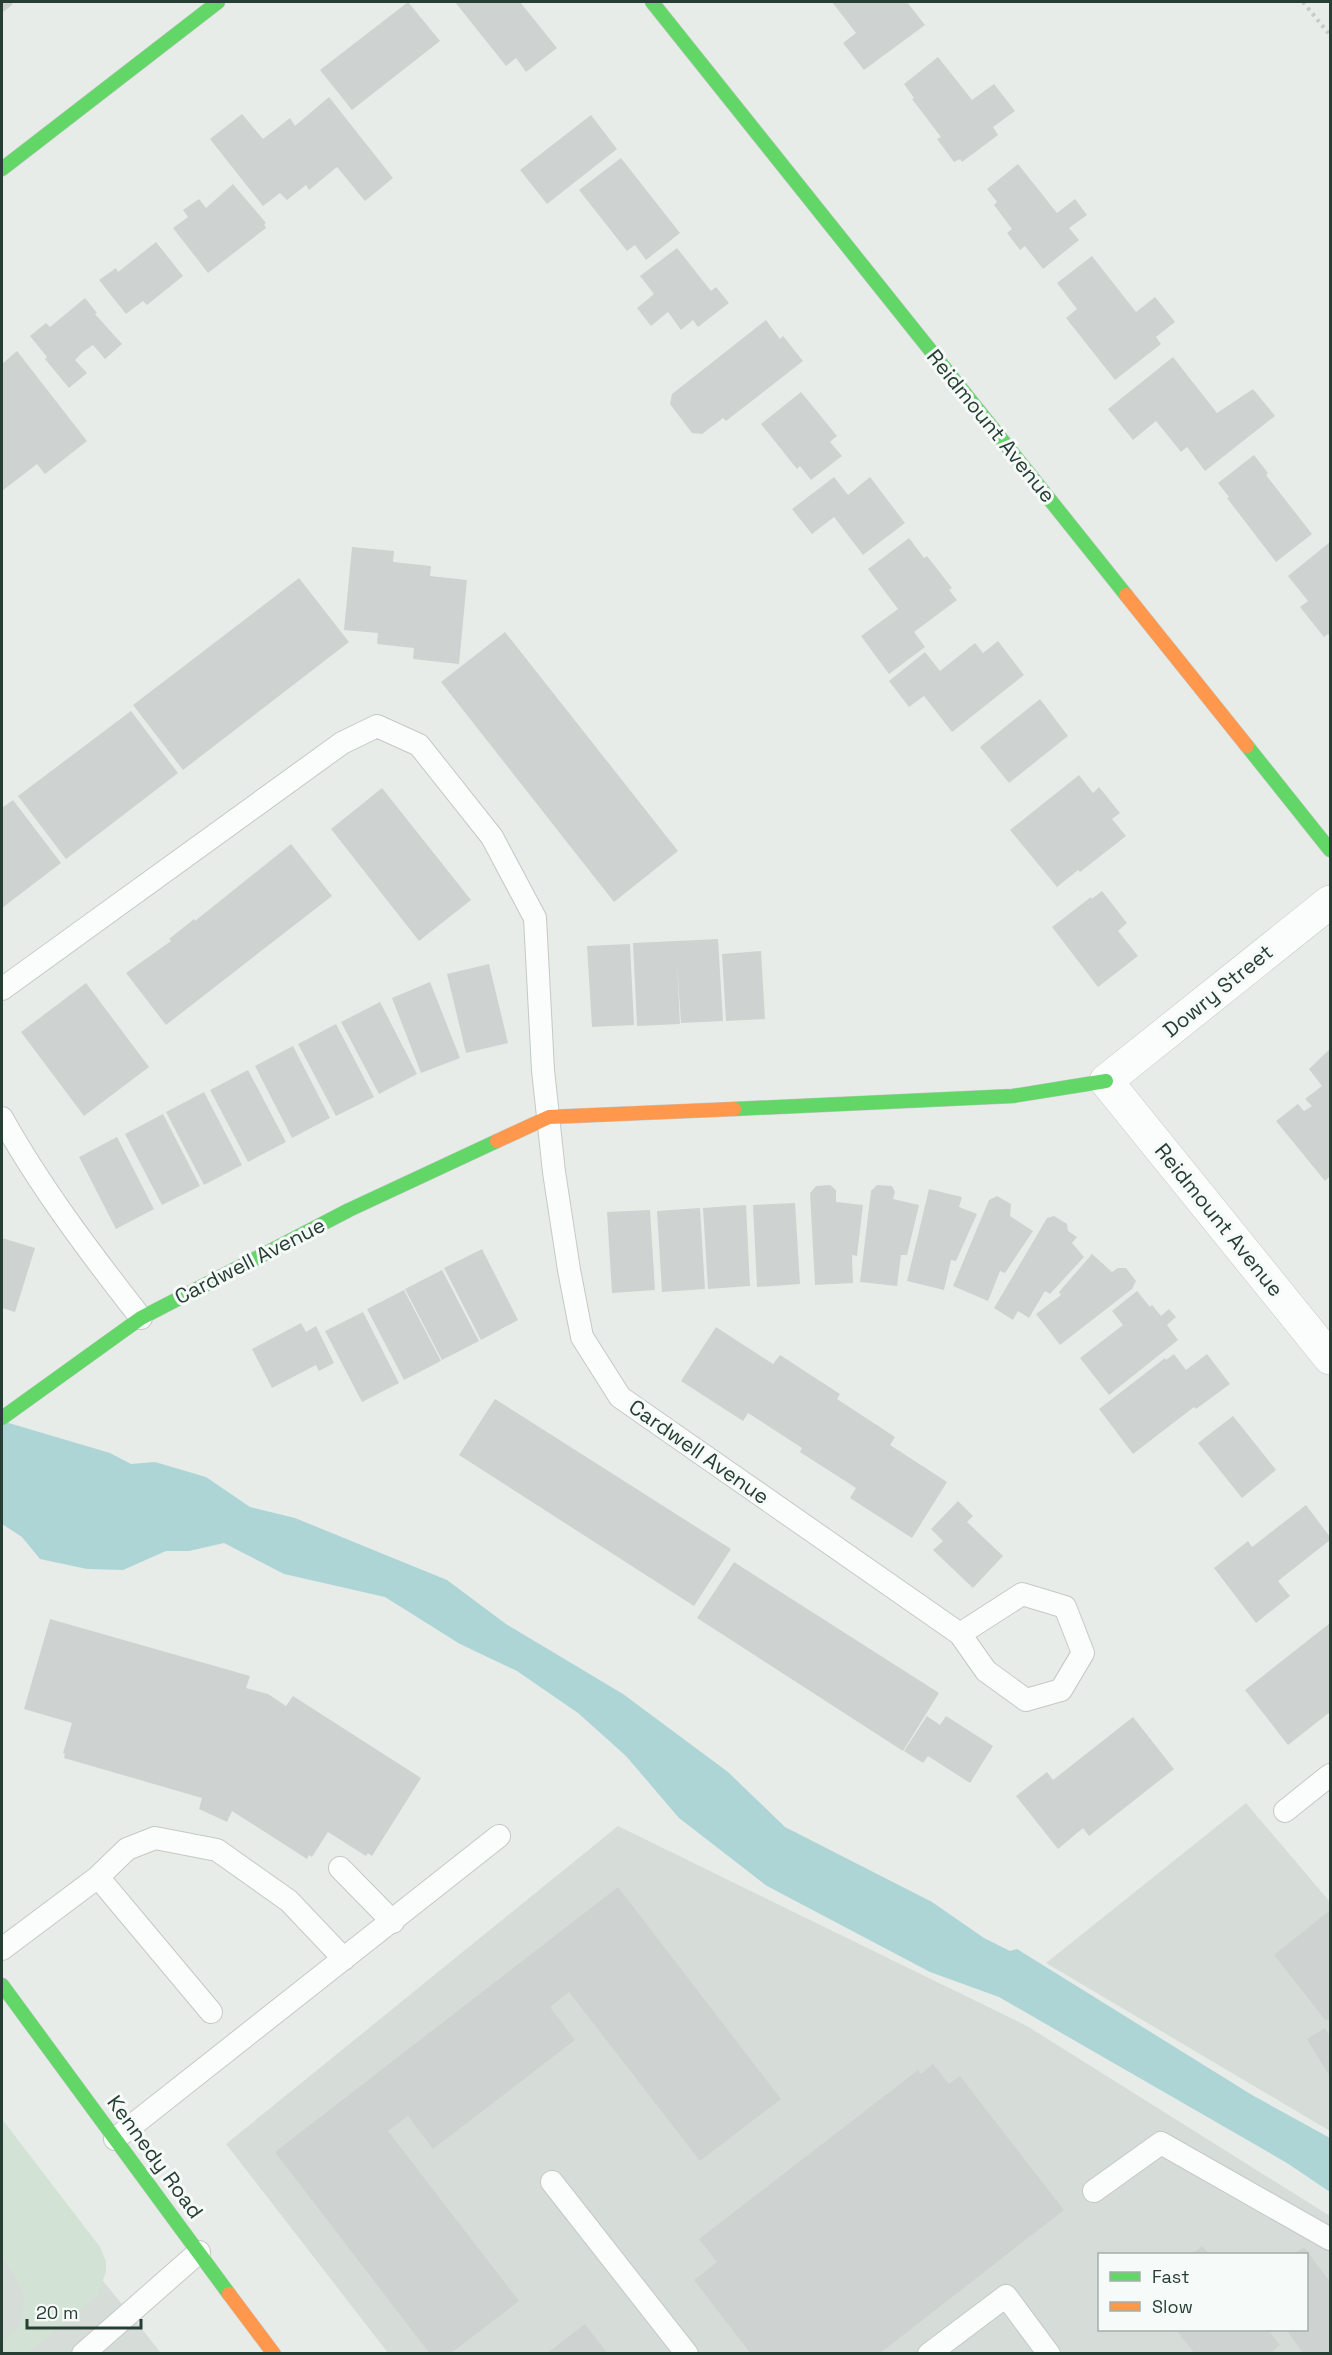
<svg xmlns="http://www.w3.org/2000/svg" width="1332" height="2355" viewBox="0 0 1332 2355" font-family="'Space Grotesk',sans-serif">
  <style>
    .built { fill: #d6ddd9; fill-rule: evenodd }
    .green { fill: #d2e3d5 }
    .water { fill: #add5d5 }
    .building { fill: #ced3d1 }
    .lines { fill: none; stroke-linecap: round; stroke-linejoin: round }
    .lane-casing { stroke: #c4c9c6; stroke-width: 24 }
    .street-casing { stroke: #c4c9c6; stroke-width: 34 }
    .fast-casing { stroke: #c3c9c6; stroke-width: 15 }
    .slow-casing { stroke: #c3c9c6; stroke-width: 15 }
    .path { stroke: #c3cbc7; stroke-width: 4; stroke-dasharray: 3 4.5; stroke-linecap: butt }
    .lane { stroke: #fbfcfc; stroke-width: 22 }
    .street { stroke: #fbfcfc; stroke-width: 33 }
    .fast { stroke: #63d668; stroke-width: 14 }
    .slow { stroke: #ff974d; stroke-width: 14 }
    .labels { text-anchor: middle; stroke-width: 6; stroke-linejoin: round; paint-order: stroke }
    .street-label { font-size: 21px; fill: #273e34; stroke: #f6faf8 }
  </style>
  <rect width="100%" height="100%" fill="#e7ece9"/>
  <path class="built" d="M1246,1803L1330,1902V2131L1046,1963Z
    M618,1826L1027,2026L1330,2216V2353H388L226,2144ZM1100,2254H1306V2330H1100Z
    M2,2157L130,2314L161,2353H2Z"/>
  <path class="green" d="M2,2119L100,2247L106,2261V2271L98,2295L27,2353H2V2343L20,2326L25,2297L14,2274L2,2258Z"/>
  <path class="water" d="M2,1421L110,1453L131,1464L155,1462L206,1477L250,1507L295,1518L447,1580L506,1624L623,1694L728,1772L785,1827L932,1902L984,1938L1010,1951L1017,1949L1252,2095L1330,2138V2192L1287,2163L999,1997L930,1972L767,1886L679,1818L626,1756L578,1713L517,1671L460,1644L385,1597L284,1574L224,1543L189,1551H166L123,1570L87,1569L40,1559L22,1537L2,1524Z"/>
  <path class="building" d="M2,2H11L13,4L2,13Z
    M408,2L440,41L352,110L320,70Z
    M455,2H520L557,48L526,72L516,58L506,66Z
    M832,2H907L925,25L864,70L843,43L856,33Z
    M938,57L972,100L994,84L1015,111L993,127L998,135L962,162L960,159L954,162L937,139L941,137L912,99L914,98L904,84Z
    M329,97L393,178L365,201L337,167L309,190L306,185L287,200L280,193L263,206L210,139L242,114L263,139L290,118L295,126Z
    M591,115L617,149L547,204L520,170Z
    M621,158L680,233L646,260L635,245L627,251L579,190Z
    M1018,164L1057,213L1075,199L1087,215L1069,228L1079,240L1043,269L1025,246L1020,250L1007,233L1012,229L994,205L997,202L987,189Z
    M233,184L266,223L264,224L266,228L208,273L173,228L188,217L183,210L199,199L206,208Z
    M156,242L183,276L147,305L143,301L126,314L99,280L116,268L118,272Z
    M677,248L711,291L716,287L729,303L698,327L693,320L681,330L668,312L651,326L637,308L654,294L640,276Z
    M1092,256L1136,312L1155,297L1175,322L1156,337L1161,344L1115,380L1066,318L1077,309L1057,283Z
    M85,298L97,313L95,314L122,344L105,359L93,345L83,352L75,360L87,373L69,388L45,359L47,357L30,336L46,323L50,327Z
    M766,320L780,339L783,336L803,361L726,421L723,418L702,434L692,433L670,404L672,394Z
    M17,351L87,441L45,474L37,464L2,491V364Z
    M1173,357L1217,413L1253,389L1275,416L1205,471L1187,447L1181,452L1156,421L1133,440L1108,409Z
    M801,392L837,436L830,442L842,456L811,480L800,466L797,469L761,424Z
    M1254,455L1268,473L1266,475L1312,534L1276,562L1227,498L1229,497L1218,483Z
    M834,477L848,495L870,477L905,523L863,555L834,517L812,534L792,509Z
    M909,538L924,558L927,556L952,588L949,590L957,600L914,632L925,647L889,674L861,636L898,609L868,569Z
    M1330,542V637L1328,634L1324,637L1300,607L1308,601L1288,576Z
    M352,547L394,551L393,562L431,566L430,576L467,580L459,664L413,659L414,648L377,644L378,633L344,630Z
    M299,578L349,642L183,770L133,705Z
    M505,632L678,851L614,902L441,682Z
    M998,641L1024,675L952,732L924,696L909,707L889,681L925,652L940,671L975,643L983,653Z
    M1040,699L1068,736L1009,783L980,747Z
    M131,711L178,773L66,859L18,796Z
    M1079,775L1093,793L1099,787L1120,813L1112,819L1126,836L1080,872L1078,870L1057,887L1010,830Z
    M382,788L471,900L419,941L331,829Z
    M13,800L61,863L2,908V808Z
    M291,844L332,896L166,1025L126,973L171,941L169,939L194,919L195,921Z
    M1102,891L1127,923L1118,931L1138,956L1098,987L1052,927L1091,897L1092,899Z
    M718,939L723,1021L681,1023L677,964L680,1024L637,1026L633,943Z
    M630,944L634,1025L592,1027L587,946Z
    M761,951L765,1019L726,1021L722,954Z
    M489,964L508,1043L466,1053L447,974Z
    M430,982L460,1058L421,1073L392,998Z
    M86,983L149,1067L84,1116L21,1032Z
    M380,1002L417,1074L379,1094L341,1022Z
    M336,1024L374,1097L336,1116L298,1044Z
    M293,1046L330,1118L292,1138L255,1066Z
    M1330,1049V1176L1325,1181L1276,1121L1298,1104L1304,1111L1312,1106L1305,1099L1322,1086L1309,1069Z
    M248,1070L286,1142L248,1162L210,1090Z
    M204,1092L242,1165L204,1185L166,1112Z
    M163,1114L200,1186L162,1205L125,1134Z
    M117,1137L154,1209L116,1229L79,1157Z
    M830,1185L836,1190V1202L863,1205L857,1256L852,1255L853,1283L815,1285L810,1193L816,1186Z
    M877,1185L892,1186L895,1192L893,1199L919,1205L907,1255H901L897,1286L860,1282L871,1191Z
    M929,1189L962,1197L959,1207L977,1214L956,1261L951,1260L944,1290L907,1281Z
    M997,1196L1011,1204L1010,1216L1033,1231L1005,1273L1000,1271L988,1301L953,1286L989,1200Z
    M795,1203L800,1284L757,1287L753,1205Z
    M746,1205L750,1286L708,1289L703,1208Z
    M700,1208L705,1289L662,1292L657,1211Z
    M650,1210L655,1290L612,1293L607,1212Z
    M1054,1216L1067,1224L1068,1231L1077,1237L1072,1243L1084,1257L1050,1294L1045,1291L1029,1318L1018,1311L1013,1320L994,1308L1047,1218Z
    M2,1238L35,1248L15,1312L2,1308Z
    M482,1249L518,1320L481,1340L444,1268Z
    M1092,1254L1112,1272L1118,1268H1126L1136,1281L1132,1289L1060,1345L1036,1314L1061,1295L1059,1292Z
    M442,1270L479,1341L442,1360L405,1289Z
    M404,1290L441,1361L404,1380L367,1309Z
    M1137,1291L1150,1307L1152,1305L1161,1316L1169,1309L1176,1317L1167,1325L1178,1340L1109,1395L1080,1358L1123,1325L1112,1311Z
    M363,1312L399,1383L362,1402L325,1331Z
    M301,1323L306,1332L316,1326L334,1363L319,1371L316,1365L272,1388L252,1349Z
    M716,1327L773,1364L780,1355L840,1394L837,1399L895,1437L890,1445L947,1482L912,1538L850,1498L856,1488L800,1452L802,1448L748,1413L743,1421L681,1381Z
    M1174,1354L1186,1370L1207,1354L1230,1384L1196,1409L1194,1407L1133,1454L1099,1409L1165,1358L1166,1360Z
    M495,1399L731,1549L694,1606L459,1455Z
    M1233,1416L1276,1470L1242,1498L1198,1443Z
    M958,1501L973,1516L967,1522L1003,1556L973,1588L933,1550L943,1541L931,1529Z
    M1306,1505L1330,1537V1540L1278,1581L1290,1596L1256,1623L1214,1568L1248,1541L1252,1547Z
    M734,1562L939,1693L903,1751L697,1618Z
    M50,1619L250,1676L246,1688L268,1694L286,1706L293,1696L421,1778L372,1856L368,1853L366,1856L328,1832L312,1857L309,1855L307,1859L232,1811L227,1822L199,1809L202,1798L64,1758L65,1754L63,1753L72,1723L24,1709Z
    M1330,1623V1712L1288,1745L1245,1690Z
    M927,1716L940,1725L946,1716L993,1746L970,1783L928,1756L923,1763L904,1751Z
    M1133,1717L1174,1769L1089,1836L1083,1828L1058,1849L1016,1796L1047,1772L1053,1780Z
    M618,1887L781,2099L700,2161L569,1992L550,2007L575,2040L433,2149L408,2116L388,2131L519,2301L450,2354H430L275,2152Z
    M1329,1911L1330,2018L1326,2021L1274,1955Z
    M1325,2028L1330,2037V2077L1307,2039Z
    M933,2064L949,2084L960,2076L1064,2210L879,2354H751L694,2280L717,2262L699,2239L918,2070L921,2074Z
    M1202,2246L1209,2254H1192Z
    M1304,2247L1330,2282V2354H1304L1286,2330H1306V2254H1294Z
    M585,2324L608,2354H546Z
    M1176,2330H1268L1280,2345L1270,2354H1195Z"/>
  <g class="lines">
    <g class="lane-casing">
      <path id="lane" d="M2,989L342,743L377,726L419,745L492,837L535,918L543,1070L554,1172L569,1270L582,1337L620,1397L960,1634L986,1671L1026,1700L1061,1690L1083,1653L1065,1607L1022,1594L960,1634
        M2,1118C41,1188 91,1254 141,1318
        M1285,1811L1330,1775
        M340,1868L393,1922
        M98,1877L211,2012
        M2,1949L98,1877L127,1849L155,1838L217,1850L289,1901L344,1959
        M115,2139L499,1836
        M552,2182L687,2354
        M1094,2191L1161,2143L1330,2239
        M83,2354L199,2252
        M929,2354L1006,2296L1049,2354"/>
    </g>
    <g class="street-casing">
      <path id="street" d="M1330,902L1106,1081L1330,1358"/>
    </g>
    <g class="fast-casing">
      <path id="fast" d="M652,2L1126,595
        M2,169L218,2
        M1247,746L1330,850
        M734,1109L1013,1096L1106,1081
        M2,1418L141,1318L349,1210L497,1141
        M2,1985L229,2294"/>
    </g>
    <g class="slow-casing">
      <path id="slow" d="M1126,595L1247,746
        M497,1141L549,1117L734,1109
        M229,2294L274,2354"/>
    </g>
    <path class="path" d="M1303,2L1330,35"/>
    <use href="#lane" class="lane"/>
    <use href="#street" class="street"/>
    <use href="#fast" class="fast"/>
    <use href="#slow" class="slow"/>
  </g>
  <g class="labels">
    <g class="street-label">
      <text transform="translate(991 426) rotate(51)" y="7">Reidmount Avenue</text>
      <text transform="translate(1218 991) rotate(-39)" y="7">Dowry Street</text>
      <text transform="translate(1219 1220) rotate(51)" y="7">Reidmount Avenue</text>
      <text transform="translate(250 1261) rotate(-27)" y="7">Cardwell Avenue</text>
      <text transform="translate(699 1452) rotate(35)" y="7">Cardwell Avenue</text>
      <text transform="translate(155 2157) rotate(54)" y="7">Kennedy Road</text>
    </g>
  </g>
  <rect width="1332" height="2355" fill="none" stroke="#273e34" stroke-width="6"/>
  <rect x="1098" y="2253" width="210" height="78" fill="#f6faf8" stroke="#a3afaa" stroke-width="1.5"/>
  <rect x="1110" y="2272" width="30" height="9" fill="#63d668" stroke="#a3afaa" stroke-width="1.5"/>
  <text x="1152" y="2283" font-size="18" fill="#273e34">Fast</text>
  <rect x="1110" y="2302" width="30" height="9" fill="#ff974d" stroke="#a3afaa" stroke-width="1.5"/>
  <text x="1152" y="2313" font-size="18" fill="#273e34">Slow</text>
  <path d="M27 2319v9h114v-9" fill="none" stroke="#273e34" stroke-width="3"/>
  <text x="36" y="2319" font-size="18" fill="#273e34" stroke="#f6faf8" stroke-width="4.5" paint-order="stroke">20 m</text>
</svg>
